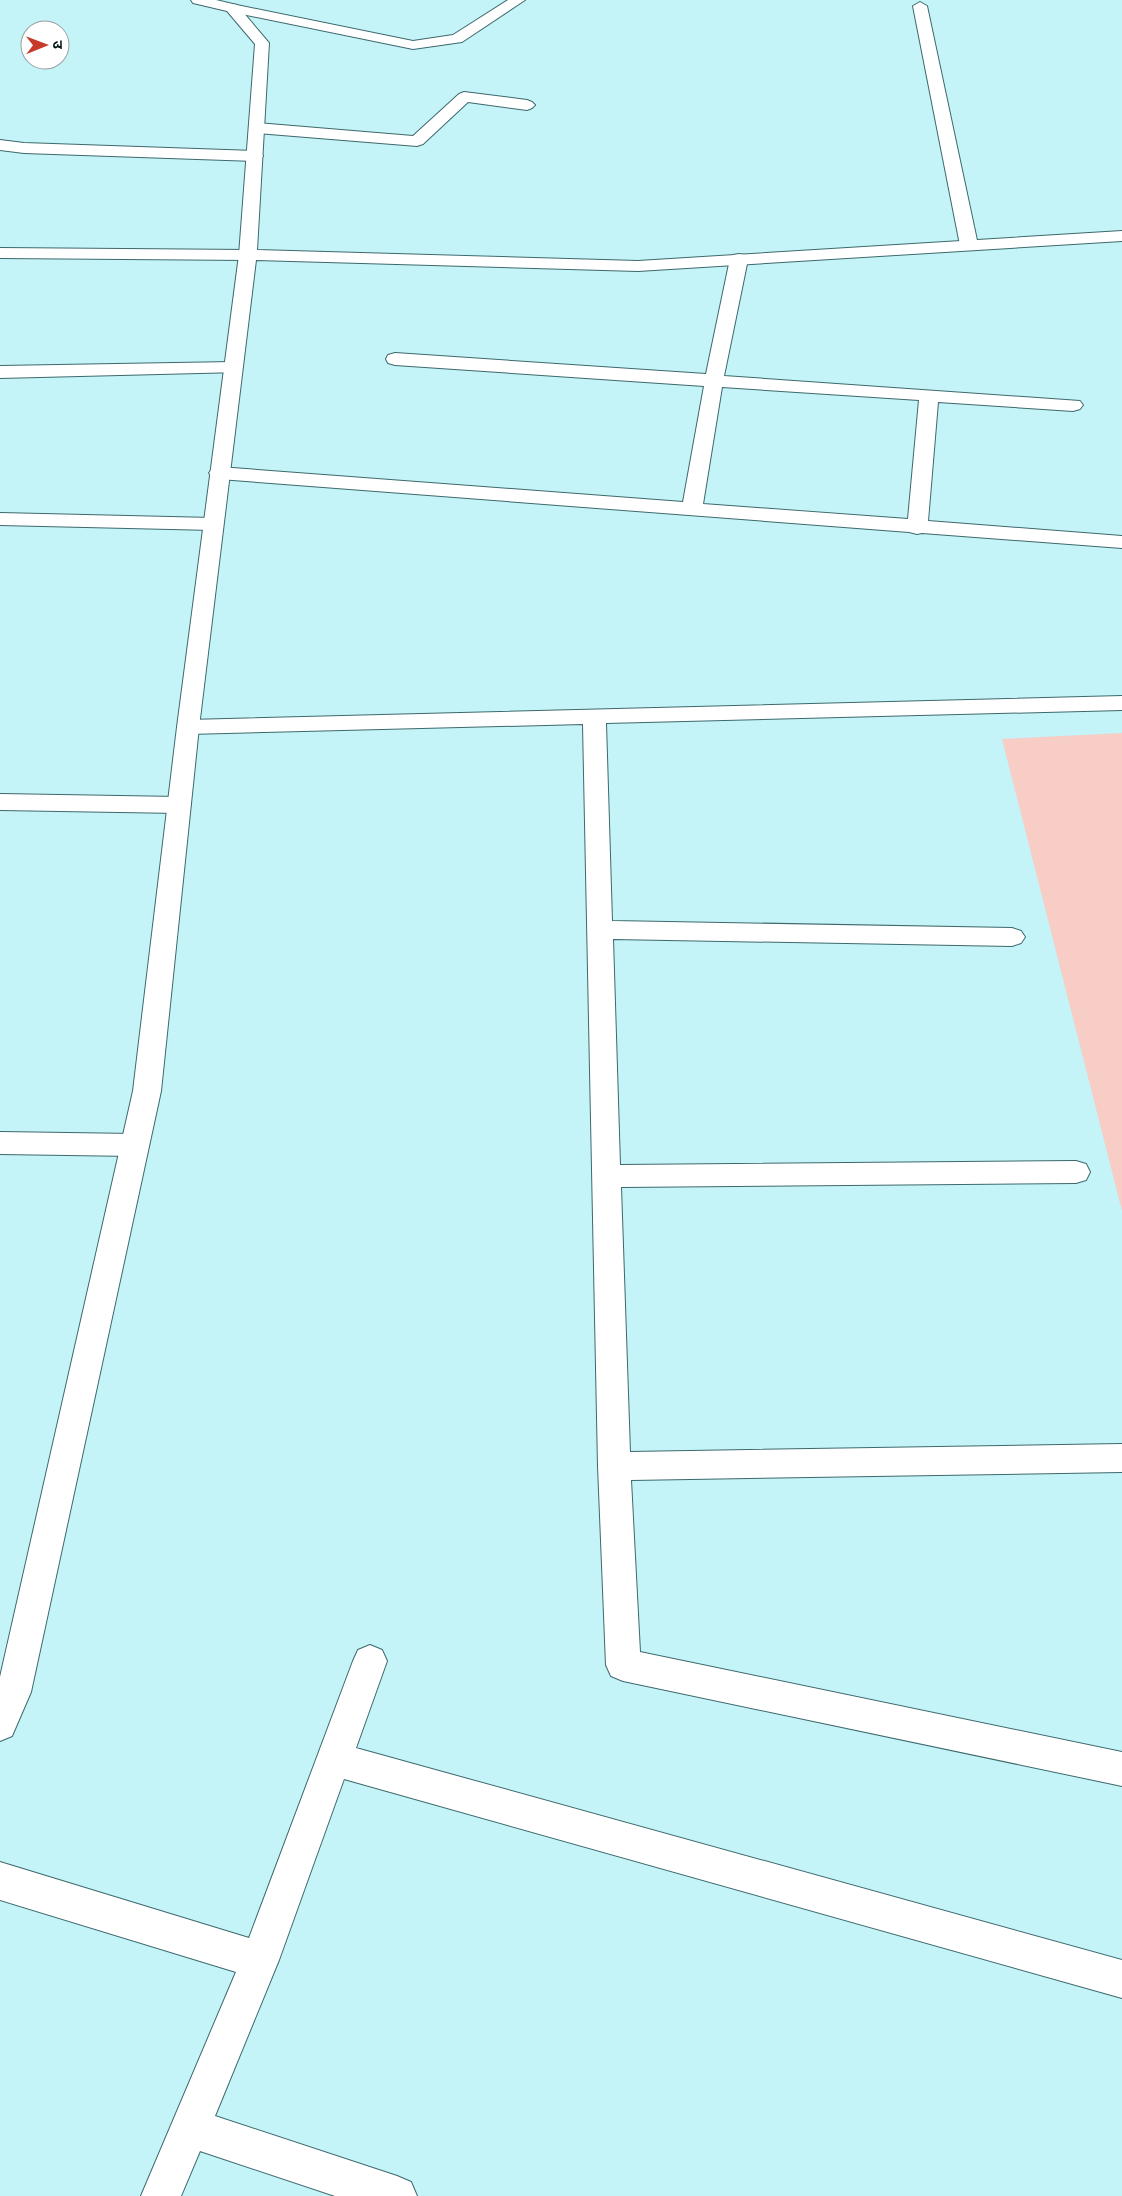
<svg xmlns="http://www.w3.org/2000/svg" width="1122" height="2196" viewBox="0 0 1122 2196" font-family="'Roboto Condensed','Noto Sans Devanagari',sans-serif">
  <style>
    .green { fill: #f7cdc5 }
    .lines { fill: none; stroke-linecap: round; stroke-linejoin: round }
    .lane-casing { stroke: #3d696d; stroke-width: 2 }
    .street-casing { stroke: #3d696d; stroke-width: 2 }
    .secondary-casing { stroke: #3d696d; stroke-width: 2 }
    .lane { fill: #fff; fill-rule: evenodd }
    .street { fill: #fff; fill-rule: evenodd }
    .secondary { fill: #fff; fill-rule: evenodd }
  </style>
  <rect width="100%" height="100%" fill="#c4f3f8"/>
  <path class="green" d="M1122,733V1211L1002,739Z"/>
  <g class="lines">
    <g class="lane-casing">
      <path id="lane" d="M920,2L927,6L978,245L975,249H963L960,245L913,6Z"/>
    </g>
    <g class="street-casing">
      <path id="street" d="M508,0H525L462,42L413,49L232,12L225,8L232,4L413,41L453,35Z
        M464,92L527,100L532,102L535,105L532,108L527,110L468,102L423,144L417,146L257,133L251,131L249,128L251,125L257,123L413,136L459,94Z
        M0,140L24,143L255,151L261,153L263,156L261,159L255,161L24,153L0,150Z
        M0,248L248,250L254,251L257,255L254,259L248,260L0,258Z
        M739,254L745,255L748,259L724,376L1080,401L1083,405L1080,409L1073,411L938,402L928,521L1122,536V548L922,533L917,534L909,532L219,479L212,477L209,473L212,469L219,467L683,502L704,386L395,365L388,363L386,359L388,355L395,353L706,374L730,259L733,255ZM722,387L919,400L908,519L703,504Z
        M233,362L240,364L242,368L240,372L0,378V366Z
        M0,513L213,518L220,520L223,524L220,528L213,530L0,525Z
        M1122,696V710L606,723L612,921L1012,928L1021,931L1025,937L1021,943L1012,946L613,939L620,1165L1076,1161L1086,1164L1090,1172L1086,1180L1076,1183L621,1187L630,1452L1122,1444V1472L631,1480L640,1652L1122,1752V1786L623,1681L611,1676L606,1665L598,1466L583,724L188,734L180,732L177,727L180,722L188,720Z
        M0,794L179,797L187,800L191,805L187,810L179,813L0,810Z
        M0,1132L135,1134L145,1137L149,1145L145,1153L135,1156L0,1154Z
        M370,1645L382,1650L387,1661L356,1748L1122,1960V1998L344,1779L279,1960L215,2116L397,2176L411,2182L417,2196H335L200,2151L181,2196H141L236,1972L0,1900V1862L249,1938L353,1661L358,1650Z"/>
    </g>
    <g class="secondary-casing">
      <path id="secondary" d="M191,0H216L237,5L269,43L257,250L638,261L1122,231V241L638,271L256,260L199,727L161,1091L31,1692L12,1736L0,1741V1677L133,1091L177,727L239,255L255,44L227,11L193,3Z"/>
    </g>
    <use href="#lane" class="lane"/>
    <use href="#street" class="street"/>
    <use href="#secondary" class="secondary"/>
  </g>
  <g transform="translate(45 45) rotate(89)"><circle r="24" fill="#ffffff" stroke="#9aa0a1"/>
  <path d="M0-4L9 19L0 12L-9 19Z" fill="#c73a29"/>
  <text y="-8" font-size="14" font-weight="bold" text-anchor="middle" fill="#021113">उ</text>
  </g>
</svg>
